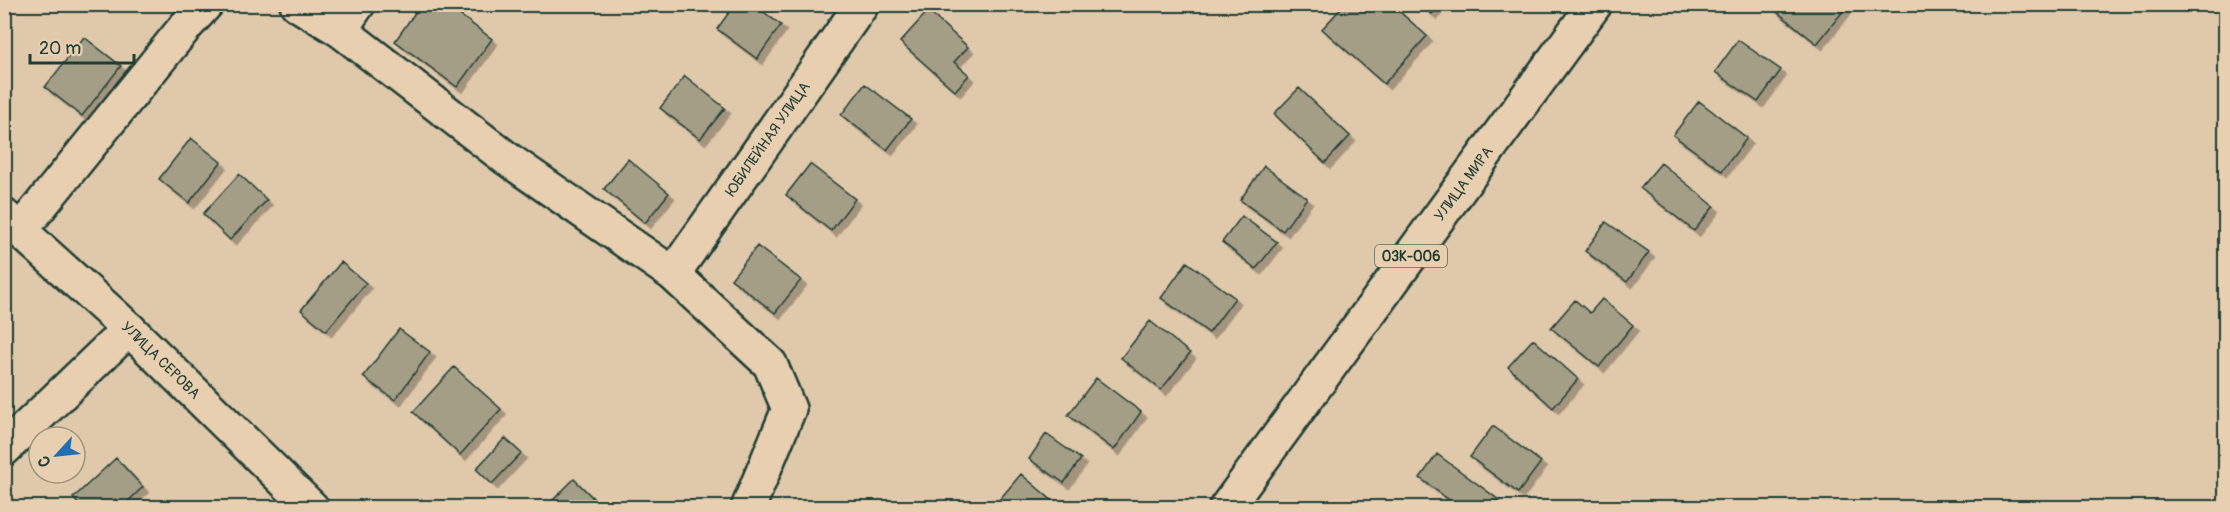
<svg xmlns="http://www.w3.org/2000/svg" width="2230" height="512" viewBox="0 0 2230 512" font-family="Pangolin,sans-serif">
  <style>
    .building { fill: #a49e86; stroke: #1f3d34; stroke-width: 1.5; filter: url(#shadow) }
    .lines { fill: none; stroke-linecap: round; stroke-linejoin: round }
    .minor-casing { stroke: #1f3d34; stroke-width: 38 }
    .major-casing { stroke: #1f3d34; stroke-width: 38 }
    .minor { stroke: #e8cfb0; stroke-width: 33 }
    .major { stroke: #e8cfb0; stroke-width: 33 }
    .labels { text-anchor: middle; stroke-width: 6; stroke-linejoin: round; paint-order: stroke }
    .shield { fill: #e8cfb0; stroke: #5b6959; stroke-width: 1.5 }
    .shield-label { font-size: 14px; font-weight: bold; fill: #1f3d34 }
    .street-label { font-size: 15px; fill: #1f3d34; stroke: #e8cfb0 }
  </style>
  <defs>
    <filter id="shadow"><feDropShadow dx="5.5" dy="5.5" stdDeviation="0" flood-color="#0004"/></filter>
  </defs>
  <rect width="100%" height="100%" fill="#e0c9ab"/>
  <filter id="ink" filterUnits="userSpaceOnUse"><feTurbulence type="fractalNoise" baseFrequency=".0167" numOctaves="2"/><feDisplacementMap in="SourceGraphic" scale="12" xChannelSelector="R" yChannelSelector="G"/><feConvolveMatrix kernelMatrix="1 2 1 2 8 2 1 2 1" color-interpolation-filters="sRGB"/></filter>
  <g filter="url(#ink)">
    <path class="building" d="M421,4H445L492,39L457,87L395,41Z
      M735,4H753L781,25L757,59L717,29Z
      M1345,4H1391L1427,36L1384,84L1322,29Z
      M1419,4H1439L1432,14Z
      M1773,4H1845L1847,6L1817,44L1771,7Z
      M928,11L968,47L954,62L969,75L955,91L900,42Z
      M84,37L121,66L82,116L45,87Z
      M1738,40L1781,70L1758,102L1715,72Z
      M685,76L725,108L700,139L660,108Z
      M865,84L911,119L887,150L841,115Z
      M1299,88L1350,136L1325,163L1274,114Z
      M1699,101L1747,138L1722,171L1673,135Z
      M191,138L221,162L189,203L159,179Z
      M628,159L669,193L645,223L604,189Z
      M1661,163L1714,206L1694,231L1640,188Z
      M810,164L855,199L831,231L786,195Z
      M1264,166L1307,198L1283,231L1240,200Z
      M239,174L267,200L230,240L203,214Z
      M1242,216L1277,242L1256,269L1222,242Z
      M1606,222L1649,252L1627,282L1585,251Z
      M757,246L801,280L775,313L731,279Z
      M341,262L366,283L326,331L301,310Z
      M1187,262L1235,298L1209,333L1161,298Z
      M1602,299L1633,325L1599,367L1551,328L1575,300L1590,313Z
      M1150,321L1190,353L1161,390L1121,358Z
      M399,329L430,352L395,400L363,377Z
      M1533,339L1578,379L1553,408L1508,367Z
      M454,367L501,409L460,455L413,412Z
      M1096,378L1141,412L1114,450L1068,415Z
      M1493,426L1541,462L1518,493L1470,457Z
      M1046,434L1081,459L1064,483L1029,459Z
      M505,438L521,453L492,484L476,469Z
      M1437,454L1499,500L1494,508H1460L1420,478Z
      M116,458L143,487L121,508H82L73,498Z
      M1021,474L1061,508L994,506Z
      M574,479L603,508H545Z"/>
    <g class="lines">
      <g class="minor-casing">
        <g id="minor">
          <path d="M297,4L340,30L506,158L673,274L770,364L789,409L748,508"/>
          <path d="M340,30L358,4"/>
          <path id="s1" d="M4,216L129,329L312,508"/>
          <path d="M20,231L186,26L206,4"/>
          <path id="s2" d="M673,274L862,4"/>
          <path d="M4,449L129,329"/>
        </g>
      </g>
      <g class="major-casing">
        <g id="major">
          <path id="s3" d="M1226,508L1595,4"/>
        </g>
      </g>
      <use href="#minor" class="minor"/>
      <use href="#major" class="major"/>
    </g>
  </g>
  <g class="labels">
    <rect class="shield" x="1375" y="245" width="72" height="22" rx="4.5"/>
    <g class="shield-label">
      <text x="1411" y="261">03К-006</text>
    </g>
    <g class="street-label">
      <text dy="5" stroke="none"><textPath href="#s2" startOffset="165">ЮБИЛЕЙНАЯ УЛИЦА</textPath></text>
      <text dy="5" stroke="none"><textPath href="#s3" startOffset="402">УЛИЦА МИРА</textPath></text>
      <text dy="5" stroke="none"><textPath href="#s1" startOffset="213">УЛИЦА СЕРОВА</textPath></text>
    </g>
  </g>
  <rect width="2230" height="512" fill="none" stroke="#e8cfb0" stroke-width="24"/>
  <rect x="12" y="12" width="2206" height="488" fill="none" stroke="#1f3d34" stroke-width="2" filter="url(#ink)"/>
  <g transform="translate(57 455) rotate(243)"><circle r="28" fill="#e8cfb0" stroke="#98957e" stroke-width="1.5"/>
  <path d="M0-4.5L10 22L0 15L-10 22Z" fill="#1f6fb2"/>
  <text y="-9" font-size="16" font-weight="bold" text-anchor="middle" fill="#1f3d34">С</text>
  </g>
  <path d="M30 54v9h104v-9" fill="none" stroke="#1f3d34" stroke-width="3"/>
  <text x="39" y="54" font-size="18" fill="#1f3d34" stroke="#e8cfb0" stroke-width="4.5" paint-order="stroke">20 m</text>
</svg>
